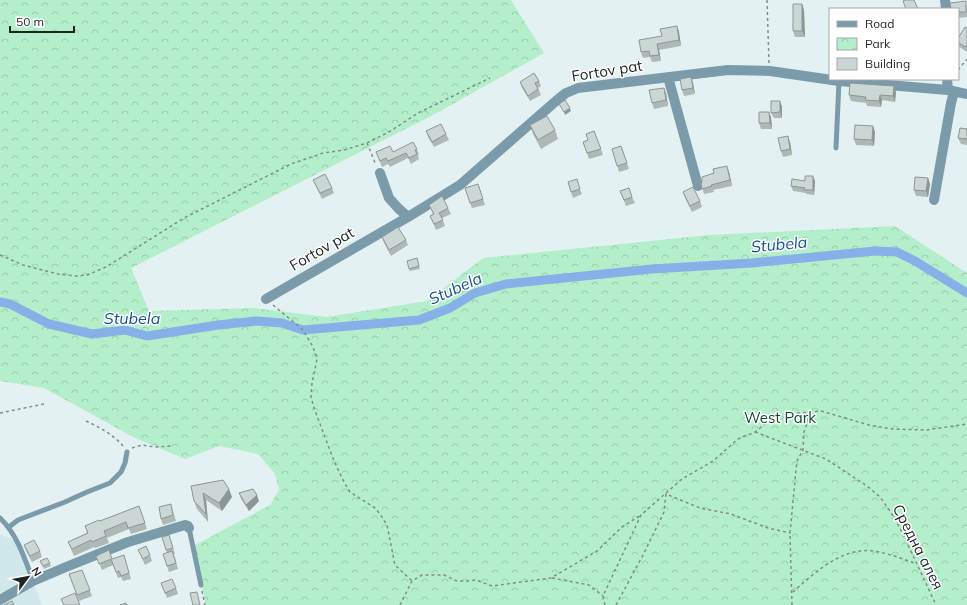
<svg xmlns="http://www.w3.org/2000/svg" width="967" height="605" font-family="Mulish,sans-serif">
<style>
.built{fill:#d1e8eb}
.park{fill:url(#park-crowns)}
.lines{fill:none;stroke-linecap:round;stroke-linejoin:round}
.canal{stroke:#85b0e8;stroke-width:9}
.path{stroke:#838c8d;stroke-width:1.5;stroke-dasharray:3 3;stroke-linecap:butt}
.service{stroke:#7b9bab;stroke-width:5}
.minor{stroke:#7b9bab;stroke-width:10}
.wall{fill:#aeb9b6}
.shaded-wall{fill:#8d9694}
.building{fill:#cad7d4;stroke:#8d9694}
.labels{text-anchor:middle;stroke-width:3;stroke-linejoin:round;paint-order:stroke}
.street-label{font-size:15px;fill:#1e2324;stroke:#fff}
.park-label{font-size:15px;fill:#134a2e;stroke:#fff}
.water-label{font-size:16px;font-style:italic;fill:#175092;stroke:#fff}
</style>
<defs>
<pattern id="park-crowns" width="20" height="18" patternUnits="userSpaceOnUse"><rect width="20" height="18" fill="#b3efca"/><path d="M2 6a3 3 0 1 1 6 0M12 15a3 3 0 1 1 6 0" fill="none" stroke="#9acdad"/></pattern>
</defs>
<rect width="100%" height="100%" fill="#e4f1f3"/>
<path class="built" d="M0 534 16 541 42 605H0Z"/>
<path class="park" d="M0 0H511L544 53 435 114 131 268 149 311 254 308 326 317 427 301 483 258 709 235 895 226 967 273V605H206L193 546 270 505 279 490 275 474 258 454 219 446 185 459 133 437 44 388 0 381Z"/>
<g class="lines">
<path class="canal" d="M0 302 10 304 49 324 92 334 125 330 147 336 218 325 257 321 282 323 303 330 419 320 450 308 475 293 506 284 652 269 752 263 875 251 897 252 915 261 967 293"/>
<path class="path" d="M767 0 769 63
M958 70 967 59
M367 143 376 165
M0 255 23 265 58 274 77 276 87 275 106 267 184 218 291 164 323 153 344 150 367 143 389 132 418 113 490 78
M273 305 303 330 313 347 317 359 312 383 311 397 314 408 334 461 343 480 350 492 375 508 380 514 387 525 395 565 412 581
M0 413 44 404
M86 421C99 427 114 435 123 446
M755 432 826 459 867 486 880 497 890 511 901 530 936 605
M132 448 142 445 155 447 172 446
M552 578 589 585 603 596
M202 591 205 605
M793 592C814 573 842 547 873 551 888 553 903 559 917 564
M400 605 412 581 422 575H444L457 581H467L476 580 492 586 551 578 597 551 622 527 641 515
M605 605 603 596 641 515 682 479 713 461 738 439 755 432 770 420 789 414 821 411 869 425 892 429 926 430 967 424
M616 605 642 557 664 512 666 494 700 508 731 514 768 528 790 533
M792 605 790 533 796 470 797 461 803 450 804 432 811 412"/>
<path class="service" d="M836 148 839 81
M0 518C17 534 25 559 33 581
M9 527 18 520 65 502 87 492 110 483 121 472 125 463 127 452
M189 528 201 585"/>
<path class="minor" d="M945 0 946 9
M668 77 698 186
M947 79 948 90
M380 173 389 198 398 208 408 217
M934 200 951 103 954 92
M266 299 408 217 460 185 556 101 566 93 578 88 728 70 770 71 839 81 948 90 967 94
M0 600 33 581 66 567 128 542 185 525 188 526 189 528"/>
</g>
<path class="wall" d="M802 4 804 10 805 37H795L793 31Z
M967 5V17L958 18V9Z
M677 26 679 32 681 46 659 50 661 61 652 62 650 57 643 58 641 52 662 36Z
M967 28V52L958 46V38Z
M691 77 693 83 695 94 684 96 682 90Z
M539 81 541 86 538 88 541 95 530 101 522 88 520 82Z
M896 92 895 102 882 100 881 107 867 106 866 103 851 101 849 95Z
M666 93 668 106 654 109 652 103Z
M780 101 782 107V118H774L771 113Z
M771 117 772 129H761L759 123Z
M530 125 555 130 558 139 541 149 533 134Z
M873 126 875 132 874 146 856 145 854 139Z
M967 129V145L961 144 958 138Z
M426 131 446 134 449 140 434 147 428 137Z
M594 131 603 155 589 159 583 142 588 140Z
M790 142 792 155 783 157 781 151Z
M621 146 629 169 619 172 612 149Z
M417 149 419 154 418 155 419 159 411 164 408 158 390 167 388 164 382 167 376 152H393Z
M729 172 732 186 713 190 714 192 704 194 701 184Z
M928 178 930 184 928 197 916 196 914 190Z
M313 180 332 188 334 193 322 199Z
M805 181H815L814 195 806 194V193L793 191 791 186Z
M568 182 580 189 582 194 573 198Z
M478 184 485 205 472 208 470 203Z
M620 191 632 197 635 203 626 206Z
M683 192 700 201 702 207 692 212 685 198Z
M429 205 448 208 451 214 442 218 445 226 436 230 430 216 433 214Z
M382 237 406 240 408 245 391 256 384 243Z
M418 261 420 269 410 271 409 269Z
M191 486 232 497 222 511 206 500 208 522 197 509 194 501Z
M239 493 259 501 249 511 241 499Z
M171 504 176 521 163 525 161 519Z
M139 506 147 529 131 534 129 529 107 538 109 543 95 548 94 547 74 556 68 542 87 533 85 526 100 521Z
M171 541 175 554H174L178 569 169 572 163 554 167 553 166 550Z
M24 545 40 551 42 557 32 562 26 551Z
M138 550 150 555 152 561 145 565Z
M124 555 131 579 123 581 121 577 118 578 113 565 102 570 96 556 112 559Z
M40 561 50 563 51 566 44 569Z
M82 570 92 596 79 601 69 574Z
M161 583 176 588 178 594 167 598Z"/>
<path class="shaded-wall" d="M802 4 804 10 805 37 802 31Z
M677 26 679 32 681 46 679 40Z
M657 44 659 50 661 61 659 55Z
M691 77 693 83 695 94 693 88Z
M894 86 896 92 895 102 893 96Z
M664 88 666 93 668 106 666 100Z
M880 95 882 100 881 107 879 101Z
M780 101 782 107V118L780 112Z
M570 108 571 111 565 115 564 112Z
M769 112 771 117 772 129 770 123Z
M873 126 875 132 874 146 872 140Z
M788 136 790 142 792 155 790 149Z
M727 166 729 172 732 186 730 180Z
M813 176 815 181 814 195 813 190Z
M928 178 930 184 928 197 926 191Z
M229 489 232 497 222 511 219 503Z
M203 493 206 500 208 522 206 514Z
M257 495 259 501 249 511 246 505Z"/>
<path class="building" d="M905 0H914L918 9H906L903 1Z
M966 1V12H958V9H951L950 3Z
M793 4H802V31H793Z
M677 26 679 40 657 44 659 55 650 56 649 51 641 52 639 40 662 36 660 29Z
M965 27 967 28V44L965 47 958 42V38Z
M534 73 539 81 535 83 538 89 528 96 520 82Z
M691 77 693 88 682 90 680 79Z
M850 83 894 86 893 96 880 95 879 101 865 100 866 97 849 95Z
M664 88 666 100 652 103 649 90Z
M565 100 570 108 564 112 559 104Z
M771 101H780V112L771 113Z
M759 112H769L770 123H759Z
M547 116 555 130 538 140 530 125Z
M441 124 446 134 432 142 426 131Z
M855 125 873 126 872 140 854 139Z
M960 128 967 129V139L958 138Z
M594 131 601 149 587 153 583 142 588 140 586 134Z
M788 136 790 149 781 151 778 138Z
M413 142 417 149 415 150 417 154 409 158 406 153 388 161 386 158 380 161 376 152 390 146 393 152Z
M621 146 627 163 617 166 612 149Z
M727 166 730 180 711 185 712 186 702 189 701 184 702 181V177L714 173 713 169Z
M325 174 332 188 320 193 313 180Z
M805 176H813V190H804L805 188 791 186 792 179 805 181Z
M915 177 928 178 926 191 914 190Z
M577 179 580 189 571 192 568 182Z
M478 184 483 199 470 203 465 188Z
M693 187 700 201 690 206 683 192Z
M629 188 632 197 624 200 620 191Z
M442 196 448 208 439 213 443 220 434 224 430 216 434 214 429 205Z
M398 227 406 240 389 250 382 237Z
M417 258 419 266 409 269 407 261Z
M223 480 229 489 219 503 203 493 206 514 194 501 191 486Z
M253 489 257 495 246 505 239 493Z
M171 504 173 515 161 519 159 507Z
M139 506 145 523 128 528 126 522 104 531 106 536 92 542 91 540 72 549 68 542 88 533 85 526 99 520 100 521Z
M169 535 173 548 166 550 162 537Z
M34 540 40 551 30 556 24 545Z
M146 546 150 555 143 559 138 550Z
M109 550 112 559 124 555 129 573 121 576 119 571 116 572 111 559 99 564 96 556Z
M172 551 176 563 167 566 163 554Z
M47 558 50 563 43 566 40 561Z
M82 570 90 590 77 595 69 574Z
M172 579 176 588 165 593 161 583Z
M197 592 200 605H193L190 593Z
M75 593 80 605H64L61 599Z
M12 601 14 605H4Z
M126 603 127 605H120Z"/>
<g class="labels">
<g class="street-label">
<text transform="translate(607 71) rotate(-9)" y="5">Fortov pat</text>
<text transform="translate(322 249) rotate(-30)" y="5">Fortov pat</text>
<text transform="translate(918 547) rotate(63)" y="5">Средна алея</text>
</g>
<g class="park-label">
<text x="780" y="423">West Park</text>
</g>
<g class="water-label">
<text transform="translate(779 244) rotate(-5)" y="6">Stubela</text>
<text transform="translate(455 288) rotate(-24)" y="6">Stubela</text>
<text x="132" y="324">Stubela</text>
</g>
</g>
<rect x="829" y="8" width="130" height="72" fill="#ffffff" stroke="#a5a7a7"/>
<rect x="837" y="21" width="20" height="6" fill="#7b9bab" stroke="#a5a7a7"/>
<text x="865" y="28" font-size="12" fill="#1e2324">Road</text>
<rect x="837" y="38" width="20" height="12" fill="url(#park-crowns)" stroke="#a5a7a7"/>
<text x="865" y="48" font-size="12" fill="#1e2324">Park</text>
<rect x="837" y="58" width="20" height="12" fill="#cad7d4" stroke="#a5a7a7"/>
<text x="865" y="68" font-size="12" fill="#1e2324">Building</text>
<g transform="translate(28 577) rotate(58)" stroke="#ffffff" stroke-width="3" paint-order="stroke">
<path d="M0-3L7 15L0 10L-7 15Z" fill="#1e2324"/>
<text y="-6" font-size="11" font-weight="bold" text-anchor="middle" fill="#1e2324">N</text>
</g>
<path d="M10 26v6h64v-6" fill="none" stroke="#1e2324" stroke-width="2"/>
<text x="16" y="26" font-size="12" fill="#1e2324" stroke="#ffffff" stroke-width="3" paint-order="stroke">50 m</text>
</svg>
